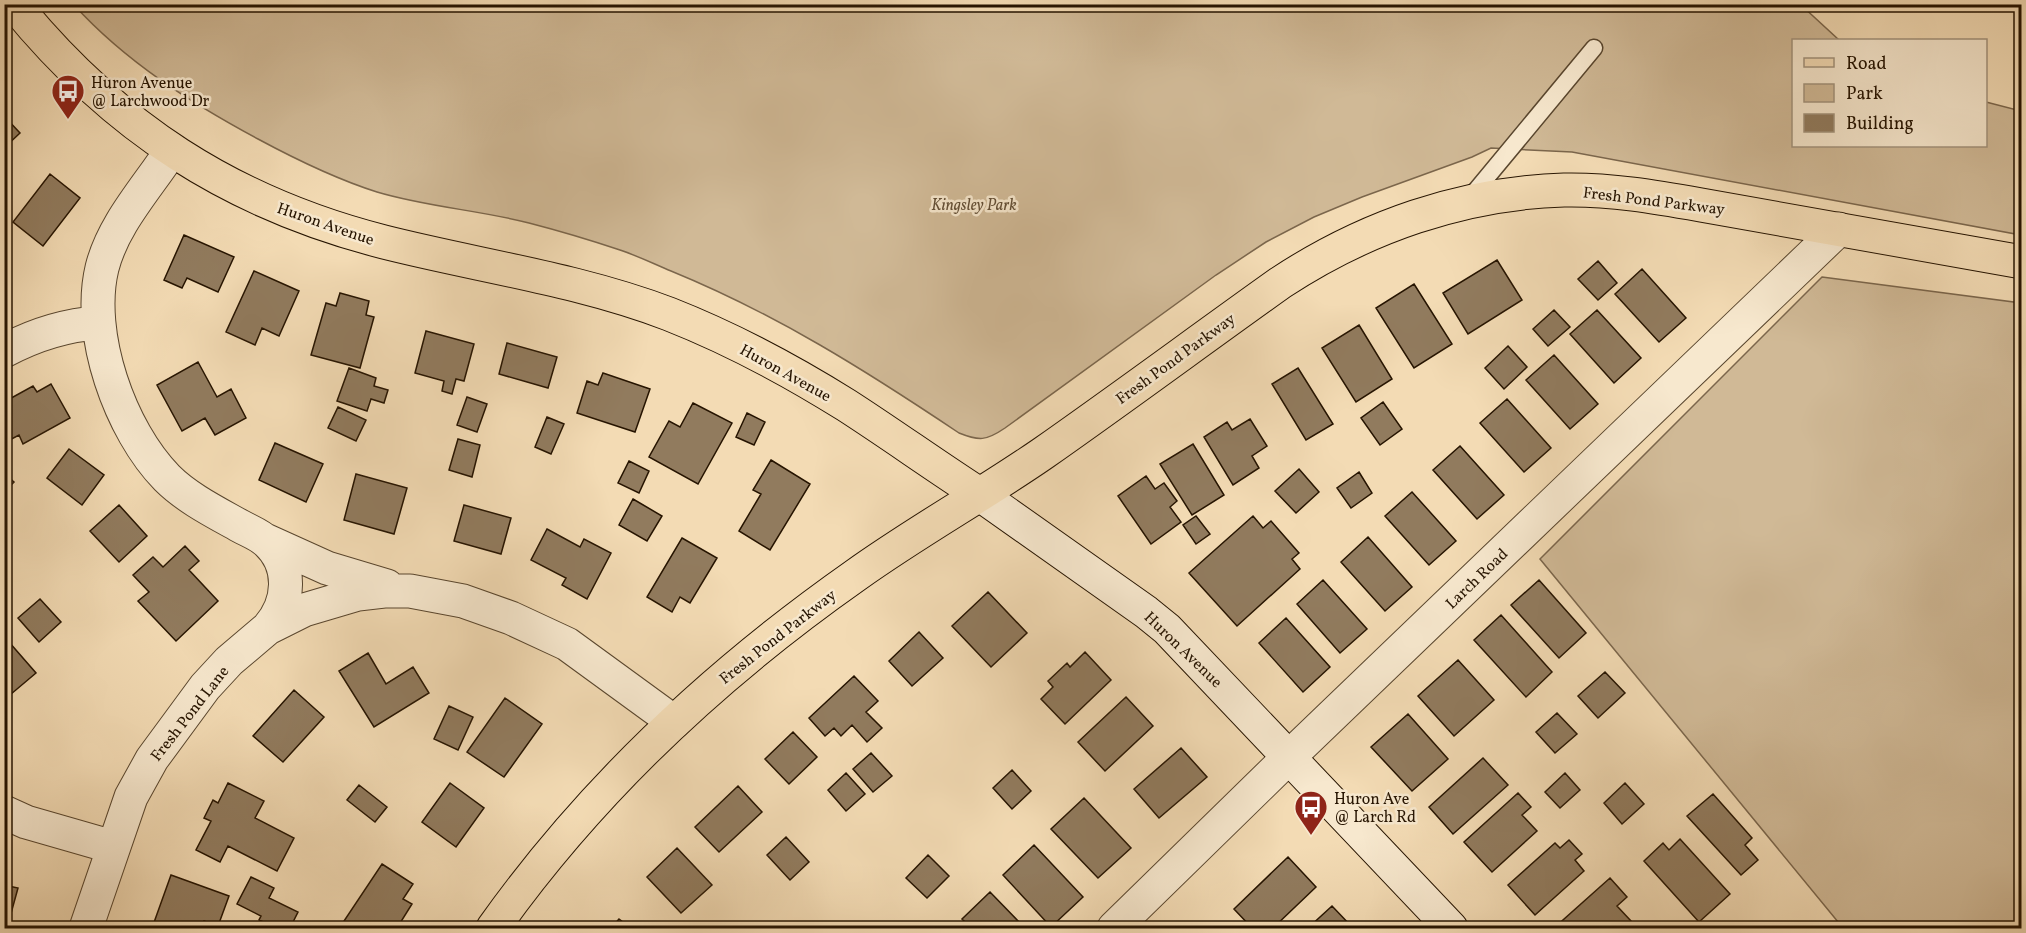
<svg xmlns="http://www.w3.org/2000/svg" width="2026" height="933" font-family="Vollkorn,serif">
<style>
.green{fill:#d0b996;stroke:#7b664c;stroke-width:1.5}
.building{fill:#917b5e;stroke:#261401;stroke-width:1.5}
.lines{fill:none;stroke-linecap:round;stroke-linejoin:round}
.lane-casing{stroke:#59462e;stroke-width:19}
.street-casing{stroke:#59462e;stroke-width:35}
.secondary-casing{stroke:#261401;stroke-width:35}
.primary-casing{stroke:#261401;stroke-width:35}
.highway-casing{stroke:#261401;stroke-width:35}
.lane{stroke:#f7e8ce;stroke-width:16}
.street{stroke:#f7e8ce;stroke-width:33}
.secondary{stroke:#f7e8ce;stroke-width:33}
.primary{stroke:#f3dbb4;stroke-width:33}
.highway{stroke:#f3dbb4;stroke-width:33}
.labels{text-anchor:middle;stroke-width:5;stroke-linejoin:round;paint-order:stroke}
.poi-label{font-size:16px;fill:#261401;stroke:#f7e8ce;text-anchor:start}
.street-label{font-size:16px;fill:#261401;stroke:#f7e8ce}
.park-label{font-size:16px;font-style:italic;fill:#624e35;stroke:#f7e8ce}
</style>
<rect width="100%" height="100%" fill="#f3dbb4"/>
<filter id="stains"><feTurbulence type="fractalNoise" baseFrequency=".00333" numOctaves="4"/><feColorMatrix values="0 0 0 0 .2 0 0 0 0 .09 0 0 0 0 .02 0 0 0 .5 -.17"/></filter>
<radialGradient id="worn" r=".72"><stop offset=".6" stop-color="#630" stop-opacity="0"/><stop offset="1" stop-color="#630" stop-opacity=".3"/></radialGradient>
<path class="green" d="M74 5H1801L1839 40H1794V146H1986V102L2021 111V235L1572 152 1491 148 1472 157 1362 197 1314 217 1266 242 1216 275 1005 428C986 441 979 441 959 433 865 370 776 314 671 271 654 264 638 256 620 250 590 240 560 231 529 223 479 210 427 207 377 192 336 179 297 160 258 139 191 103 126 62 74 5Z
M1822 277 2021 303V928H1843L1540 559Z"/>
<path class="building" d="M4 104 11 111 5 117 20 133 4 148Z
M50 174 80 198 43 246 13 222Z
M184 235 234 257 218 292 187 278 182 288 164 280Z
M1497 260 1522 300 1468 334 1443 293Z
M1598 261 1617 283 1598 300 1578 279Z
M1642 269 1686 318 1659 342 1615 294Z
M254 271 299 291 279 336 262 328 255 345 226 332Z
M1414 284 1452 344 1414 368 1376 308Z
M340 293 369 301 366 315 374 317 360 368 311 355 326 303 336 306Z
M1554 310 1570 327 1548 346 1533 329Z
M1597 310 1641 358 1614 383 1570 334Z
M1359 325 1392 379 1356 402 1322 348Z
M426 331 474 344 464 381 456 379 452 394 442 391 444 381 415 373Z
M507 343 557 357 548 388 499 374Z
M1508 346 1527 367 1504 389 1485 368Z
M1554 355 1598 404 1570 429 1526 380Z
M198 362 217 397 231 389 246 418 215 435 205 418 182 431 157 385Z
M349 368 376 378 374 386 388 390 384 403 371 399 367 411 337 401Z
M1298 368 1333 424 1306 440 1272 384Z
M603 373 650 389 635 432 577 413 587 381 598 385Z
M51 384 70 418 23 444 19 435 4 443V402L33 386 37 392Z
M467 397 487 404 477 432 457 425Z
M1507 399 1551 448 1524 472 1480 423Z
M1383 402 1402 429 1380 445 1361 418Z
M693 403 732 423 698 484 649 457 669 421 680 427Z
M338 407 366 420 356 441 328 428Z
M747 413 765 422 754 445 736 437Z
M547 417 564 424 551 454 535 447Z
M1250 419 1267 446 1252 456 1259 468 1233 485 1204 437 1227 422 1232 430Z
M458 439 480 445 472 477 449 470Z
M275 443 323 464 306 502 259 480Z
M1193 444 1224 495 1192 515 1160 464Z
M1460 446 1504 495 1477 519 1433 470Z
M69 449 104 475 82 505 47 478Z
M771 460 810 484 770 550 739 531 761 494 753 490Z
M629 461 649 471 639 493 618 483Z
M1299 469 1319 492 1296 513 1275 491Z
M1359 472 1372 493 1351 508 1337 488Z
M4 473 14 482 4 492Z
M356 474 407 488 394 534 344 520Z
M1146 476 1155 489 1164 483 1177 501 1170 507 1181 522 1151 544 1118 496Z
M1412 492 1456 541 1429 565 1385 516Z
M633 499 662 516 647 541 619 525Z
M119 505 147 536 119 562 90 531Z
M464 505 511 518 501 554 454 541Z
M1196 516 1210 534 1196 544 1183 525Z
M1253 516 1263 528 1271 521 1299 553 1292 559 1300 569 1237 626 1189 573Z
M547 529 580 547 584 539 611 553 587 599 562 585 566 578 531 560Z
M1368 537 1412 587 1385 611 1341 562Z
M682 538 717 558 690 603 680 597 672 612 647 597Z
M185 546 199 561 189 570 218 601 176 641 138 601 149 592 133 575 153 557 163 567Z
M1323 580 1367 629 1340 653 1297 604Z
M1539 580 1586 633 1559 658 1511 605Z
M988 592 1027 633 991 667 952 626Z
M40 599 61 622 39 642 18 618Z
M1501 615 1552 672 1526 697 1474 640Z
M1286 618 1330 667 1303 692 1259 643Z
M919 632 943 658 912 686 889 661Z
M9 642 36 673 4 700V646Z
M1085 652 1111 680 1065 724 1041 699 1053 687 1048 681 1067 663 1070 667Z
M368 653 386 684 413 667 429 693 374 727 339 671Z
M1458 660 1494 700 1454 736 1418 696Z
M1605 672 1625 693 1598 718 1578 696Z
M854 676 878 701 866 712 882 728 867 742 852 725 841 736 834 728 825 736 809 718Z
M294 690 324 717 283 762 253 736Z
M1126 697 1153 726 1105 771 1078 742Z
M505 698 542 724 504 777 467 752Z
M449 706 473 717 458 750 434 739Z
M1557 713 1577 734 1555 753 1536 732Z
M1408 714 1448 759 1412 791 1371 747Z
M793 732 817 757 789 784 765 759Z
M1181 748 1207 777 1159 818 1134 789Z
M871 753 892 776 873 792 853 769Z
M1483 758 1508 785 1453 834 1429 807Z
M1012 770 1031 791 1012 809 993 788Z
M846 773 865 794 846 811 828 790Z
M1565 773 1580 790 1560 808 1545 792Z
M228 783 264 801 255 818 294 838 277 871 228 846 220 862 196 850 211 821 204 818 213 800 218 803Z
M450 783 484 808 456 847 422 822Z
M1625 783 1644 804 1622 824 1604 803Z
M359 785 387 807 375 822 347 800Z
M738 786 762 812 719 852 695 827Z
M1518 793 1531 807 1522 815 1537 831 1492 872 1464 842Z
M1713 794 1752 838 1745 845 1758 860 1741 875 1687 816Z
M1084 798 1131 848 1098 878 1051 829Z
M786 837 809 862 790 880 767 855Z
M1680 839 1730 894 1699 922 1644 861 1663 843 1669 850Z
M1569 840 1582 854 1575 860 1584 871 1535 915 1508 885 1555 843 1560 848Z
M1034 845 1083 897 1051 927 1003 875Z
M677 848 712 885 681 913 647 877Z
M928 855 949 876 927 898 906 878Z
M1288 857 1316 887 1273 928H1252L1234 909Z
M382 864 413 884 403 899 412 904 397 928H349L342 924Z
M171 875 229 896 218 926 204 921 201 928H152Z
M251 877 274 888 269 898 298 912 290 928H277L259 920 261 916 237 904Z
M1610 878 1627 897 1617 906 1631 921 1623 928H1554Z
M4 885 18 888 7 928H4Z
M990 892 1025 928H971L962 919Z
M1332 906 1353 928H1308Z
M619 919 631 928H611Z"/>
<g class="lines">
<defs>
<path id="lane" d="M1468 200 1594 48"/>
<path id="street" d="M171 151C147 188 113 224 102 268 86 334 120 430 167 478 187 498 215 512 240 526 249 531 260 535 267 542 293 566 290 603 268 628
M4 351C34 335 65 325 98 323
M265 540 327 568 387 586
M4 812 26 822 113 847
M86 928 131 797 152 759 205 687 229 661 268 628 304 610 358 594 384 591H410L463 601 511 618 567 644 674 722
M1114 928 1289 757 1839 229"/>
<path id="secondary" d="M979 494 1146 612 1167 629 1451 928"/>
<path id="primary" d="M14 4C114 127 231 203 384 242 479 266 577 279 669 314 730 338 790 370 846 405 891 434 934 465 979 494"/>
<path id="highway" d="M493 928C591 790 718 672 856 575 916 532 981 496 1042 454 1122 398 1200 340 1280 283 1365 227 1462 193 1564 190 1610 189 1656 197 1701 205L2022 262"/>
</defs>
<use href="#lane" class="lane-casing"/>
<use href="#street" class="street-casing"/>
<use href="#secondary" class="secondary-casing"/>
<use href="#primary" class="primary-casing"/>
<use href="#highway" class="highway-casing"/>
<use href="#lane" class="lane"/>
<use href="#street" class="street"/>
<use href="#secondary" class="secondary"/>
<use href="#primary" class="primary"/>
<use href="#highway" class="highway"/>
</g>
<defs>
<symbol id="bus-pin" viewBox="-11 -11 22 30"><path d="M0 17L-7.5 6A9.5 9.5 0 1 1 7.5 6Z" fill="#8f2418" stroke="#f7e8ce"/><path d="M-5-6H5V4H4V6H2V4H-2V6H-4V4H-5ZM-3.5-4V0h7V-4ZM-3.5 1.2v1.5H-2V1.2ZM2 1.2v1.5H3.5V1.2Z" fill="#fff"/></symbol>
</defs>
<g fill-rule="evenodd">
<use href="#bus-pin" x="49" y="72" width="38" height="52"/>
<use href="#bus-pin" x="1292" y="788" width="38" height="52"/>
</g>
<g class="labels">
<g class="poi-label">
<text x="91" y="88">Huron Avenue<tspan x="91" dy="18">@ Larchwood Dr</tspan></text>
<text x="1334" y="804">Huron Ave<tspan x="1334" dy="18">@ Larch Rd</tspan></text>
</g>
<g class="street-label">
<text transform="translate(1654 200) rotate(7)" y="6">Fresh Pond Parkway</text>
<text transform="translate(326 223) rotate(19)" y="6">Huron Avenue</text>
<text transform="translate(1175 358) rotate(-36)" y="6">Fresh Pond Parkway</text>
<text transform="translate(786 372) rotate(29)" y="6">Huron Avenue</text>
<text transform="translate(1476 578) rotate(-44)" y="6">Larch Road</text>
<text transform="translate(777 636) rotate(-38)" y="6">Fresh Pond Parkway</text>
<text transform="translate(1184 649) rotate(44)" y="6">Huron Avenue</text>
<text transform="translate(189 713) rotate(-52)" y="6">Fresh Pond Lane</text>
</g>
<g class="park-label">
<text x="974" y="210">Kingsley Park</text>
</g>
</g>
<rect width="2026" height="933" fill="none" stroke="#f3dbb4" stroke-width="24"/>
<rect x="6" y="6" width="2014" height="921" fill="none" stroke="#261401" stroke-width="3"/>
<rect x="12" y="12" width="2002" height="909" fill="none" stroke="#261401" stroke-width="1.5"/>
<rect x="1792" y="39" width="195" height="108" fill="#f7e8ce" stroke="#a3937c" stroke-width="1.5"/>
<rect x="1804" y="58" width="30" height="9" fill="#f3dbb4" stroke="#a3937c" stroke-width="1.5"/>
<text x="1846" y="69" font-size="18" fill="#261401">Road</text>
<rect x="1804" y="84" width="30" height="18" fill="#d0b996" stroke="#a3937c" stroke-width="1.5"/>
<text x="1846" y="99" font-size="18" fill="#261401">Park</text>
<rect x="1804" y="114" width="30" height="18" fill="#917b5e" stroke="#a3937c" stroke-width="1.5"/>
<text x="1846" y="129" font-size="18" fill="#261401">Building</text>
<rect width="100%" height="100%" filter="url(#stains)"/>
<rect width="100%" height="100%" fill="url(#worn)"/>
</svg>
